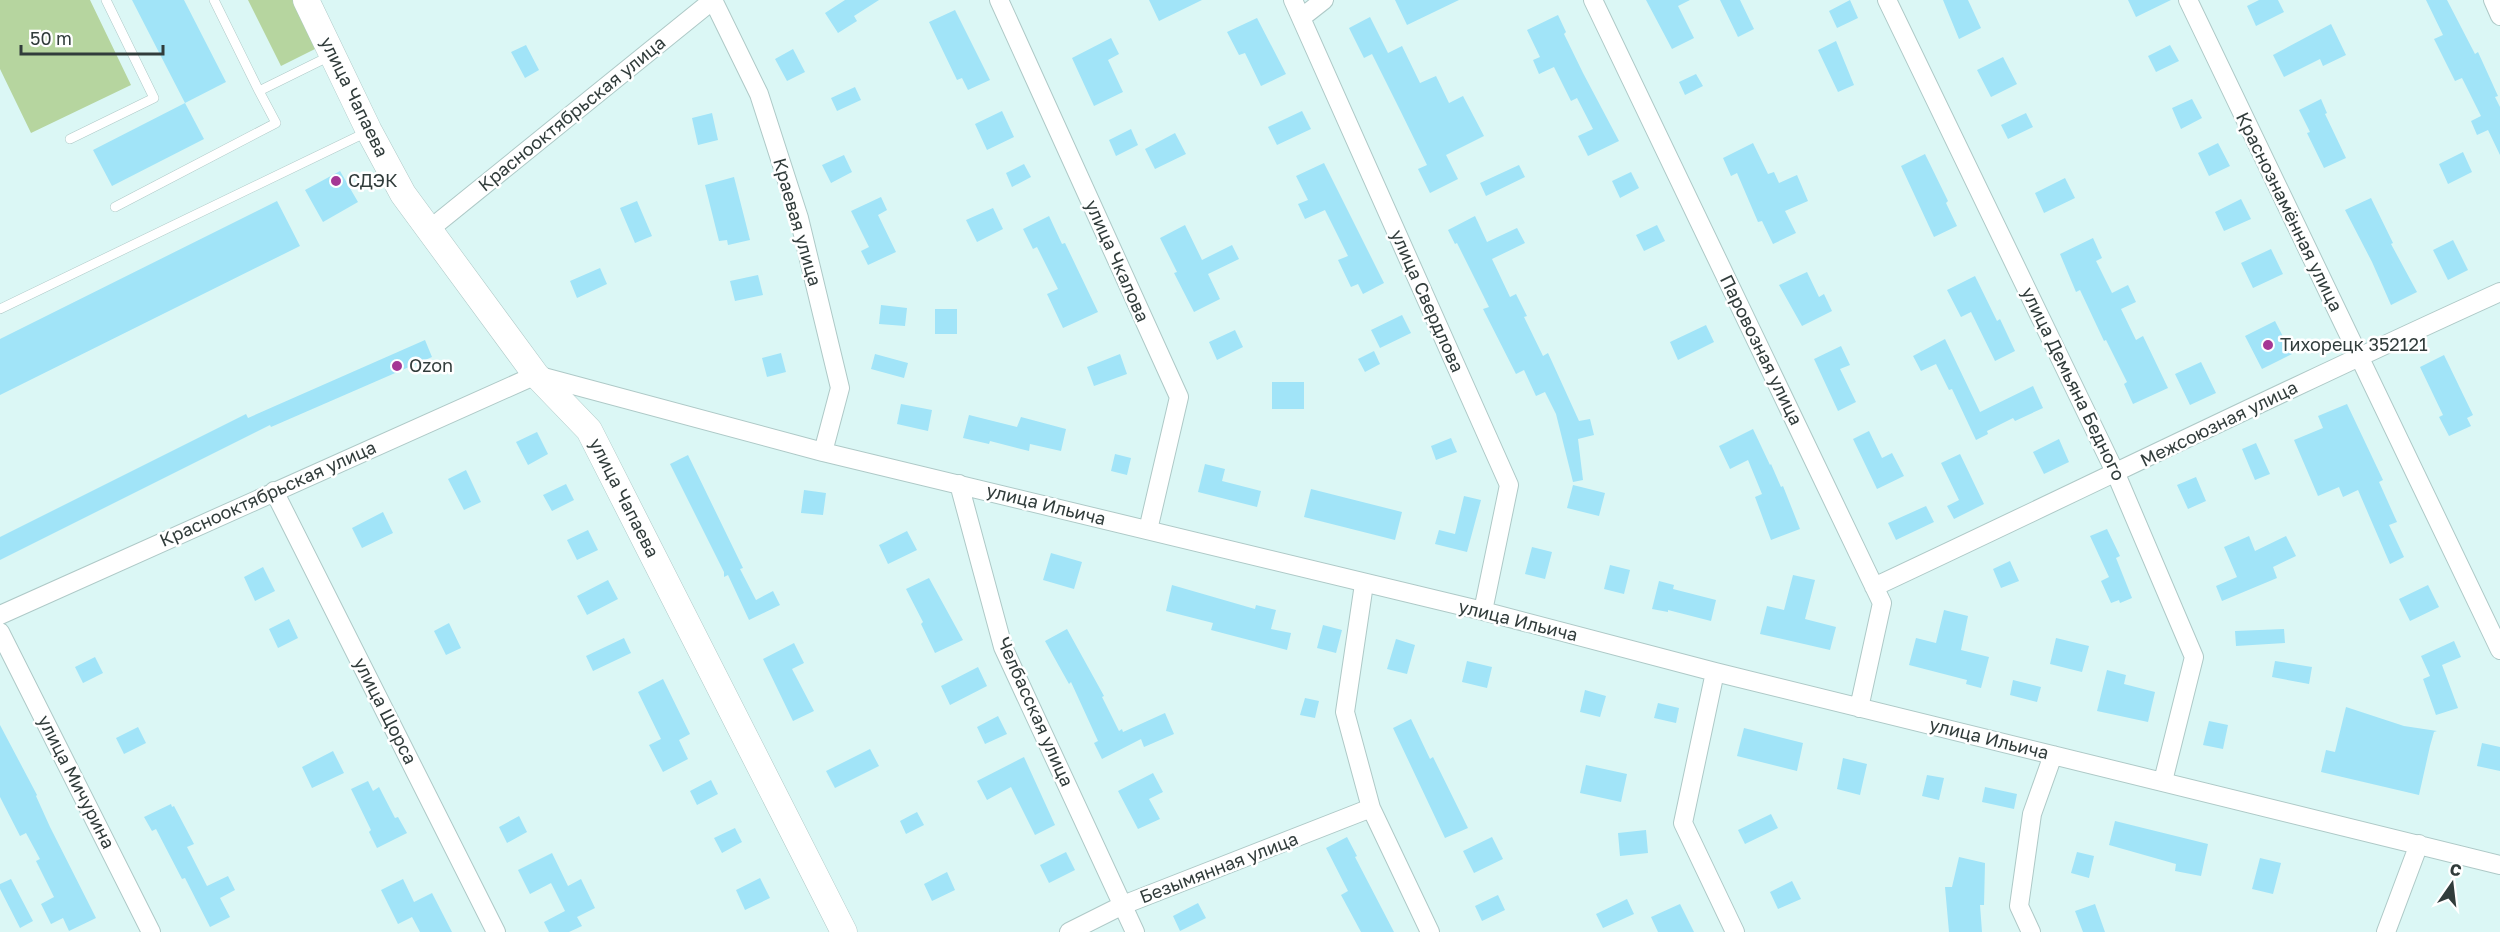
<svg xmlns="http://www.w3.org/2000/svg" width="2500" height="932" font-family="'Golos Text',sans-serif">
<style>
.green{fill:#b6d59f}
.building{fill:#a1e4f8}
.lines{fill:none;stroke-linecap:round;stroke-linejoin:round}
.lane-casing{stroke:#aec9c7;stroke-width:10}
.street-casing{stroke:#aec9c7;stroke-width:20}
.secondary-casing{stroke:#aec9c7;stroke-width:27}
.lane{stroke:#fff;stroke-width:9}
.street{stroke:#fff;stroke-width:18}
.secondary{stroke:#fff;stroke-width:26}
.poi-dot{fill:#a53795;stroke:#fff;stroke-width:2}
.labels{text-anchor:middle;stroke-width:5;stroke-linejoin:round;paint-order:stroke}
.street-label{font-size:18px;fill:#313c3b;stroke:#fff}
.poi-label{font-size:18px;fill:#313c3b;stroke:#fff;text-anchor:start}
</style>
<rect width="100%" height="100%" fill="#dbf7f5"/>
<path class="green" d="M0 0H90L131 85 31 133 0 69Z
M248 0H293L317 48 281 66Z"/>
<path class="building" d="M132 0H184L226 82 185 103Z
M845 0H879L854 16 857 21 838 33 825 13Z
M1149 0H1202L1159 21Z
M1395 0H1459L1407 25Z
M1646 0H1690L1678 6 1694 38 1672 49Z
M1720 0H1740L1754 29 1738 37Z
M1850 0 1858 18 1837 28 1829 11Z
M1943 0H1968L1981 28 1959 39Z
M2128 0H2171L2136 17Z
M2259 0H2278L2284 12 2256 26 2247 6Z
M2426 0H2447L2475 54 2478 52 2498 96 2495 97 2500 107V155L2488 130 2477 135 2471 121 2481 116 2462 78 2455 81 2434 39 2443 35Z
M955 10 990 80 968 90 962 78 957 80 929 22Z
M1558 15 1566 32 1564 34 1583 73 1619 141 1588 156 1578 136 1593 129 1577 98 1571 101 1554 67 1539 74 1533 60 1540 57 1527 30Z
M1370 17 1388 53 1402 46 1420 83 1436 76 1449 103 1463 96 1484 136 1446 155 1458 179 1430 193 1418 169 1427 165 1400 110 1372 54 1364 58 1349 28Z
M1257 18 1286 74 1261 86 1245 53 1239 55 1227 32Z
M2331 24 2346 55 2323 66 2320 59 2284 77 2273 55Z
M1111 38 1119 54 1108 60 1123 92 1094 106 1072 58Z
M1836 41 1854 85 1838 92 1818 50Z
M526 45 539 70 525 78 511 52Z
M2170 45 2179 61 2156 72 2148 56Z
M793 49 805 72 787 81 775 59Z
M2003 57 2017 84 1991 97 1977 70Z
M1696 74 1703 86 1685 95 1679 82Z
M855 87 861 100 837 111 831 98Z
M2192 99 2202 118 2181 129 2172 108Z
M2321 99 2327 113 2325 114 2346 158 2324 168 2307 133 2310 132 2299 110Z
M185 103 204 139 112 186 93 150Z
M1002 111 1014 137 987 150 975 124Z
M1302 111 1311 129 1277 145 1268 127Z
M712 113 718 140 698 145 692 118Z
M2026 113 2033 127 2008 139 2001 125Z
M1131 129 1138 145 1116 156 1109 140Z
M1175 133 1186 154 1155 169 1145 149Z
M1753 143 1768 174 1774 172 1779 183 1797 175 1808 201 1785 211 1796 233 1773 244 1762 221 1758 222 1737 173 1731 176 1723 158Z
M2218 143 2230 166 2209 176 2198 153Z
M2463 152 2472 172 2448 184 2439 164Z
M1925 154 1948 201 1946 203 1957 226 1934 237 1901 166Z
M844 155 852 172 831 183 822 165Z
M1324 163 1384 283 1363 294 1358 284 1351 287 1338 260 1348 256 1325 210 1305 219 1298 204 1308 200 1296 176Z
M1024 164 1031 177 1012 187 1006 173Z
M1519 165 1525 177 1486 196 1480 183Z
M340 171 358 202 323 222 305 190Z
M1631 172 1639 188 1620 198 1612 181Z
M734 177 750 240 728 245 727 240 719 241 705 185Z
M2065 178 2075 198 2044 213 2035 193Z
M881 197 887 210 878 215 896 252 868 265 861 251 869 247 851 211Z
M2371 198 2393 243 2391 244 2417 292 2391 305 2372 262 2345 210Z
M2241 199 2251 219 2224 231 2215 212Z
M277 201 300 246 0 395V339Z
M637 201 652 236 635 243 620 208Z
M993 208 1003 229 977 242 966 220Z
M1049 216 1062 244 1065 243 1098 312 1063 328 1047 294 1058 289 1037 247 1033 249 1023 229Z
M1475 216 1487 242 1517 228 1525 243 1492 259 1510 297 1516 294 1527 316 1524 317 1543 356 1548 353 1579 421 1590 419 1594 435 1578 439 1583 480 1573 482 1556 414 1545 392 1536 396 1524 370 1516 374 1483 309 1489 307 1457 243 1455 244 1448 230Z
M1185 225 1202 260 1232 245 1239 259 1208 274 1220 299 1194 312 1174 273 1177 272 1160 238Z
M1657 225 1665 241 1644 251 1636 235Z
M2093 238 2102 258 2096 261 2112 293 2128 285 2136 302 2121 309 2136 340 2143 336 2168 388 2133 404 2124 384 2127 382 2106 340 2104 341 2080 290 2076 292 2060 254Z
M2453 240 2468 270 2448 280 2433 250Z
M2271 249 2283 274 2253 288 2241 263Z
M600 268 607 284 577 298 570 281Z
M1807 272 1819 297 1824 294 1832 311 1802 326 1779 285Z
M758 275 763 295 735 301 730 281Z
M1975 276 1997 321 2000 319 2015 351 1995 361 1971 312 1961 317 1947 290Z
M881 305 907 308 905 326 879 324Z
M935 309H957V334H935Z
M1402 315 1411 333 1380 348 1371 330Z
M2275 321 2292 354 2262 369 2245 336Z
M1706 325 1714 342 1678 360 1670 342Z
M1235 330 1243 347 1217 360 1209 342Z
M1945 339 1980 412 2033 386 2043 408 2015 421 2013 418 1987 431 1988 434 1976 440 1952 389 1949 390 1936 364 1921 371 1913 356Z
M425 340 432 357 271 427 270 425 0 560V537L246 414 248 418Z
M1841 346 1850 365 1840 369 1856 402 1838 411 1814 359Z
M1374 351 1380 364 1365 372 1358 359Z
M781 353 786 372 767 377 762 358Z
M875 354 908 363 904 378 871 369Z
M1120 354 1127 374 1094 386 1087 367Z
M2444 355 2473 415 2467 418 2471 426 2449 436 2439 417 2443 415 2420 367Z
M2201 362 2216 393 2190 405 2175 374Z
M1272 382H1304V409H1272Z
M901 404 932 410 928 431 897 424Z
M2347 404 2383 480 2379 482 2397 522 2389 525 2404 557 2390 564 2358 490 2343 497 2339 487 2318 496 2294 440 2323 428 2318 416Z
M969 415 1017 427 1021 417 1066 429 1061 451 1030 444 1029 451 990 441 989 444 963 438Z
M1753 429 1770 465 1771 464 1781 487 1783 486 1800 529 1771 540 1755 497 1762 494 1748 460 1730 469 1719 446Z
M1869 431 1882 458 1892 453 1904 476 1877 489 1853 439Z
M537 432 548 454 528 465 516 442Z
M1451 438 1457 452 1436 460 1431 446Z
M2059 439 2069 462 2044 474 2033 452Z
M2256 443 2270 474 2255 480 2242 449Z
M1115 454 1131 458 1127 475 1111 471Z
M1960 454 1984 504 1954 519 1947 506 1959 500 1941 463Z
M688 455 743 568 740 569 756 600 773 591 780 605 749 620 728 575 724 577V572L670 464Z
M1205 464 1225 469 1222 481 1261 491 1257 507 1198 492Z
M466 470 481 502 464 510 448 479Z
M2196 477 2206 501 2188 509 2177 485Z
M566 484 574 500 552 511 543 495Z
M1573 485 1605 493 1599 516 1567 508Z
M1311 489 1402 512 1395 540 1304 517Z
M804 490 826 493 823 515 801 513Z
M1464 496 1481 500 1467 552 1435 544 1439 530 1455 534Z
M1926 506 1934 522 1896 540 1888 523Z
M383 512 393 533 362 548 352 528Z
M2107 529 2120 556 2116 558 2132 598 2120 603 2119 600 2111 603 2101 581 2109 577 2090 536Z
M588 530 598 550 577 560 567 540Z
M907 531 917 550 888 564 879 545Z
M2249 536 2255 551 2286 536 2296 556 2273 567 2277 578 2222 601 2216 586 2237 577 2224 547Z
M1532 547 1552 552 1545 579 1525 574Z
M1051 553 1082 562 1074 589 1043 580Z
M2010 561 2019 581 2001 588 1993 569Z
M1610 565 1630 570 1624 594 1604 589Z
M263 567 275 591 255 601 244 577Z
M1793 575 1815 580 1805 619 1836 627 1830 650 1760 634 1767 606 1784 610Z
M929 578 963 640 935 653 921 624 923 622 906 589Z
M608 580 618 599 587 615 577 596Z
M1659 581 1674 585 1673 589 1716 600 1711 621 1668 610V612L1652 609Z
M1172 585 1255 609 1256 605 1276 610 1271 629 1291 633 1287 650 1211 630 1213 623 1166 611Z
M2428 585 2439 607 2410 621 2399 599Z
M1944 610 1968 616 1961 650 1989 657 1981 688 1966 684 1967 680 1909 665 1916 638 1936 643Z
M289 619 298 638 278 648 269 629Z
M449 623 461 648 446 655 434 631Z
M1323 625 1342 630 1336 653 1317 648Z
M1067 629 1104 696 1102 697 1119 731 1122 729 1123 732 1165 713 1174 734 1144 747 1141 739 1102 759 1094 743 1098 741 1071 682 1069 684 1045 641Z
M2284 629 2285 643 2236 646 2235 631Z
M624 638 631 653 593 671 586 656Z
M2056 638 2089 646 2082 672 2050 664Z
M1396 639 1415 645 1407 674 1387 669Z
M2454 641 2461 657 2442 665 2458 708 2436 715 2423 679 2430 676 2421 656Z
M794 643 804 663 792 669 814 711 793 721 763 659Z
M95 657 103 673 83 683 75 667Z
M1467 661 1492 667 1487 688 1462 682Z
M2275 661 2312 667 2309 684 2272 677Z
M978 667 987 686 950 705 941 686Z
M2107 670 2126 675 2124 684 2155 692 2148 722 2097 711Z
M663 679 690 734 679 740 688 759 663 772 649 745 661 739 638 692Z
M2013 680 2041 687 2037 702 2010 695Z
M1585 690 1606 696 1600 717 1580 712Z
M1305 698 1319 701 1315 718 1300 715Z
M1658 703 1679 708 1676 723 1654 718Z
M2346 707 2404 726 2437 731 2434 732 2430 746 2419 795 2321 772 2326 750 2335 752Z
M998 716 1007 734 985 744 977 727Z
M1411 719 1430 759 1433 757 1468 828 1445 838 1393 728Z
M2209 721 2228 725 2223 749 2203 745Z
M0 725 37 795 36 796 50 827 96 918 69 931 63 918 51 924 41 904 54 897 36 861 40 859 26 833 20 836 0 797Z
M138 727 146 743 124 754 116 738Z
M1744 728 1803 743 1797 771 1737 756Z
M2482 743 2500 747V771L2477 766Z
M870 749 879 766 835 788 826 771Z
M333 751 344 773 312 788 302 767Z
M1024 757 1055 825 1035 835 1011 787 987 800 977 781Z
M1843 758 1867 764 1860 795 1837 789Z
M1586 765 1627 774 1621 802 1580 793Z
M1153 773 1163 792 1149 799 1160 819 1138 829 1118 791Z
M1927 775 1944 778 1939 800 1922 796Z
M711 780 718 794 697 805 690 791Z
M368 781 373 791 379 787 395 818 398 817 407 833 377 848 369 832 371 830 351 789Z
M1985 787 2017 794 2014 809 1982 802Z
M171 804 172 807 174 806 194 844 187 847 207 886 228 876 235 890 220 898 230 917 210 927 185 878 182 879 156 829 152 831 144 817Z
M917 812 924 825 906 834 900 821Z
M1771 814 1778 828 1745 844 1738 830Z
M519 816 527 832 507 843 499 827Z
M2115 821 2208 844 2201 876 2175 871 2176 864 2109 845Z
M735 828 742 842 722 853 714 838Z
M1646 830 1648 853 1620 856 1618 833Z
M1347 837 1357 856 1355 857 1394 932H1361L1341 895 1348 891 1326 848Z
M1492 837 1503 859 1474 873 1463 851Z
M1066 852 1075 870 1049 883 1040 865Z
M2077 852 2094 856 2089 878 2071 873Z
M552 853 568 886 581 879 595 908 577 917 582 926 569 932H549L544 922 565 911 551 883 530 894 518 870Z
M1959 857 1985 863 1984 905H1980L1982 932H1949L1945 887H1952Z
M2260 858 2281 863 2273 894 2252 889Z
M947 872 955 890 932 901 924 884Z
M760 878 770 898 745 910 736 890Z
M11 879 33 921 20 928 0 889V884Z
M403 879 414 902 432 893 452 932H420L412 917 398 924 381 890Z
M1792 881 1801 899 1778 909 1770 892Z
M1498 895 1505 910 1482 921 1475 906Z
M1627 899 1634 914 1603 928 1596 914Z
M1198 903 1206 918 1180 931 1173 916Z
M1680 904 1694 932H1658L1651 917Z
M2095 904 2105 932H2083L2075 911Z"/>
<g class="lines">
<defs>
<path id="lane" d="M214 0 259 91
M70 139 154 98 106 0
M115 207 276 123 259 91 332 55
M0 309 367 132"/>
<path id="street" d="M999 0 1179 397 1148 530
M1293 0 1509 485 1483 611
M1593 0 1882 603 1859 708
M1887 0 2116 474 2194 657 2163 781
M2188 0 2500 650
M2493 0 2500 16
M1301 18 1324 0
M430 229 713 0 759 94 799 218 840 388 823 452
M959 484 1003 647 1135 932
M274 491 496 932
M1364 584 1345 712 1371 808 1430 932
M1874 587C2083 489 2290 387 2500 292
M0 615 536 375 823 452 1483 611 1715 672 2500 865
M0 632 151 932
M1715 672 1683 823 1735 932
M1069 932 1123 905 1371 808
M2031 932 2019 906 2032 814 2053 755
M2386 932 2419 844"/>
<path id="secondary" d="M306 0 369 131 403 194 536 375 589 430 844 932"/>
</defs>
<use href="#lane" class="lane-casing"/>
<use href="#street" class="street-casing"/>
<use href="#secondary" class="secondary-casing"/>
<use href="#lane" class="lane"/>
<use href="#street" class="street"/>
<use href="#secondary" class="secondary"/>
</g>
<g class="poi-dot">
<circle cx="336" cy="181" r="6"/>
<circle cx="2268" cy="345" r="6"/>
<circle cx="397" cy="366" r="6"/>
</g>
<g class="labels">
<g class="street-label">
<text transform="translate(354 97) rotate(64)" y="6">улица Чапаева</text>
<text transform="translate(572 114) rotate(-39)" y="6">Краснооктябрьская улица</text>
<text transform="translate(2289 212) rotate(64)" y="6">Краснознамённая улица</text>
<text transform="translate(797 222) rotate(74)" y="6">Краевая улица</text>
<text transform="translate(1117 261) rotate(66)" y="6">улица Чкалова</text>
<text transform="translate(1427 301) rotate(66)" y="6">улица Свердлова</text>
<text transform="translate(1761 350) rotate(64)" y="6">Паровозная улица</text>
<text transform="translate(2073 384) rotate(64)" y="6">улица Демьяна Бедного</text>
<text transform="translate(2219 424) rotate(-26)" y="6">Межсоюзная улица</text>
<text transform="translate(268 494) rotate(-24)" y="6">Краснооктябрьская улица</text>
<text transform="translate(624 498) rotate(63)" y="6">улица Чапаева</text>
<text transform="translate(1046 505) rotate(14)" y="6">улица Ильича</text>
<text transform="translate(1518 621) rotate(14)" y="6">улица Ильича</text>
<text transform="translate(385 711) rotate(63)" y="6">улица Щорса</text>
<text transform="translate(1035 712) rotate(66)" y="6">Челбасская улица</text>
<text transform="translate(1989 739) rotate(14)" y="6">улица Ильича</text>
<text transform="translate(76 782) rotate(63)" y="6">улица Мичурина</text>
<text transform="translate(1219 868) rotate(-21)" y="6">Безымянная улица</text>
</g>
<g class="poi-label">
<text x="348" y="187">СДЭК</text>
<text x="2280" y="351">Тихорецк 352121</text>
<text x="409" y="372">Ozon</text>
</g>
</g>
<g transform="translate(2452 884) rotate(14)" stroke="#ffffff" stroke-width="4.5" paint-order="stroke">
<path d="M0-4.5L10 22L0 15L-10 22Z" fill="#313c3b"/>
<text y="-9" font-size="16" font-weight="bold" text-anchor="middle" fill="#313c3b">С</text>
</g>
<path d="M21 45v9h142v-9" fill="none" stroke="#313c3b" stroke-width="3"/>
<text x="30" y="45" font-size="18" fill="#313c3b" stroke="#ffffff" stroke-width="4.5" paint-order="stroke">50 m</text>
</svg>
